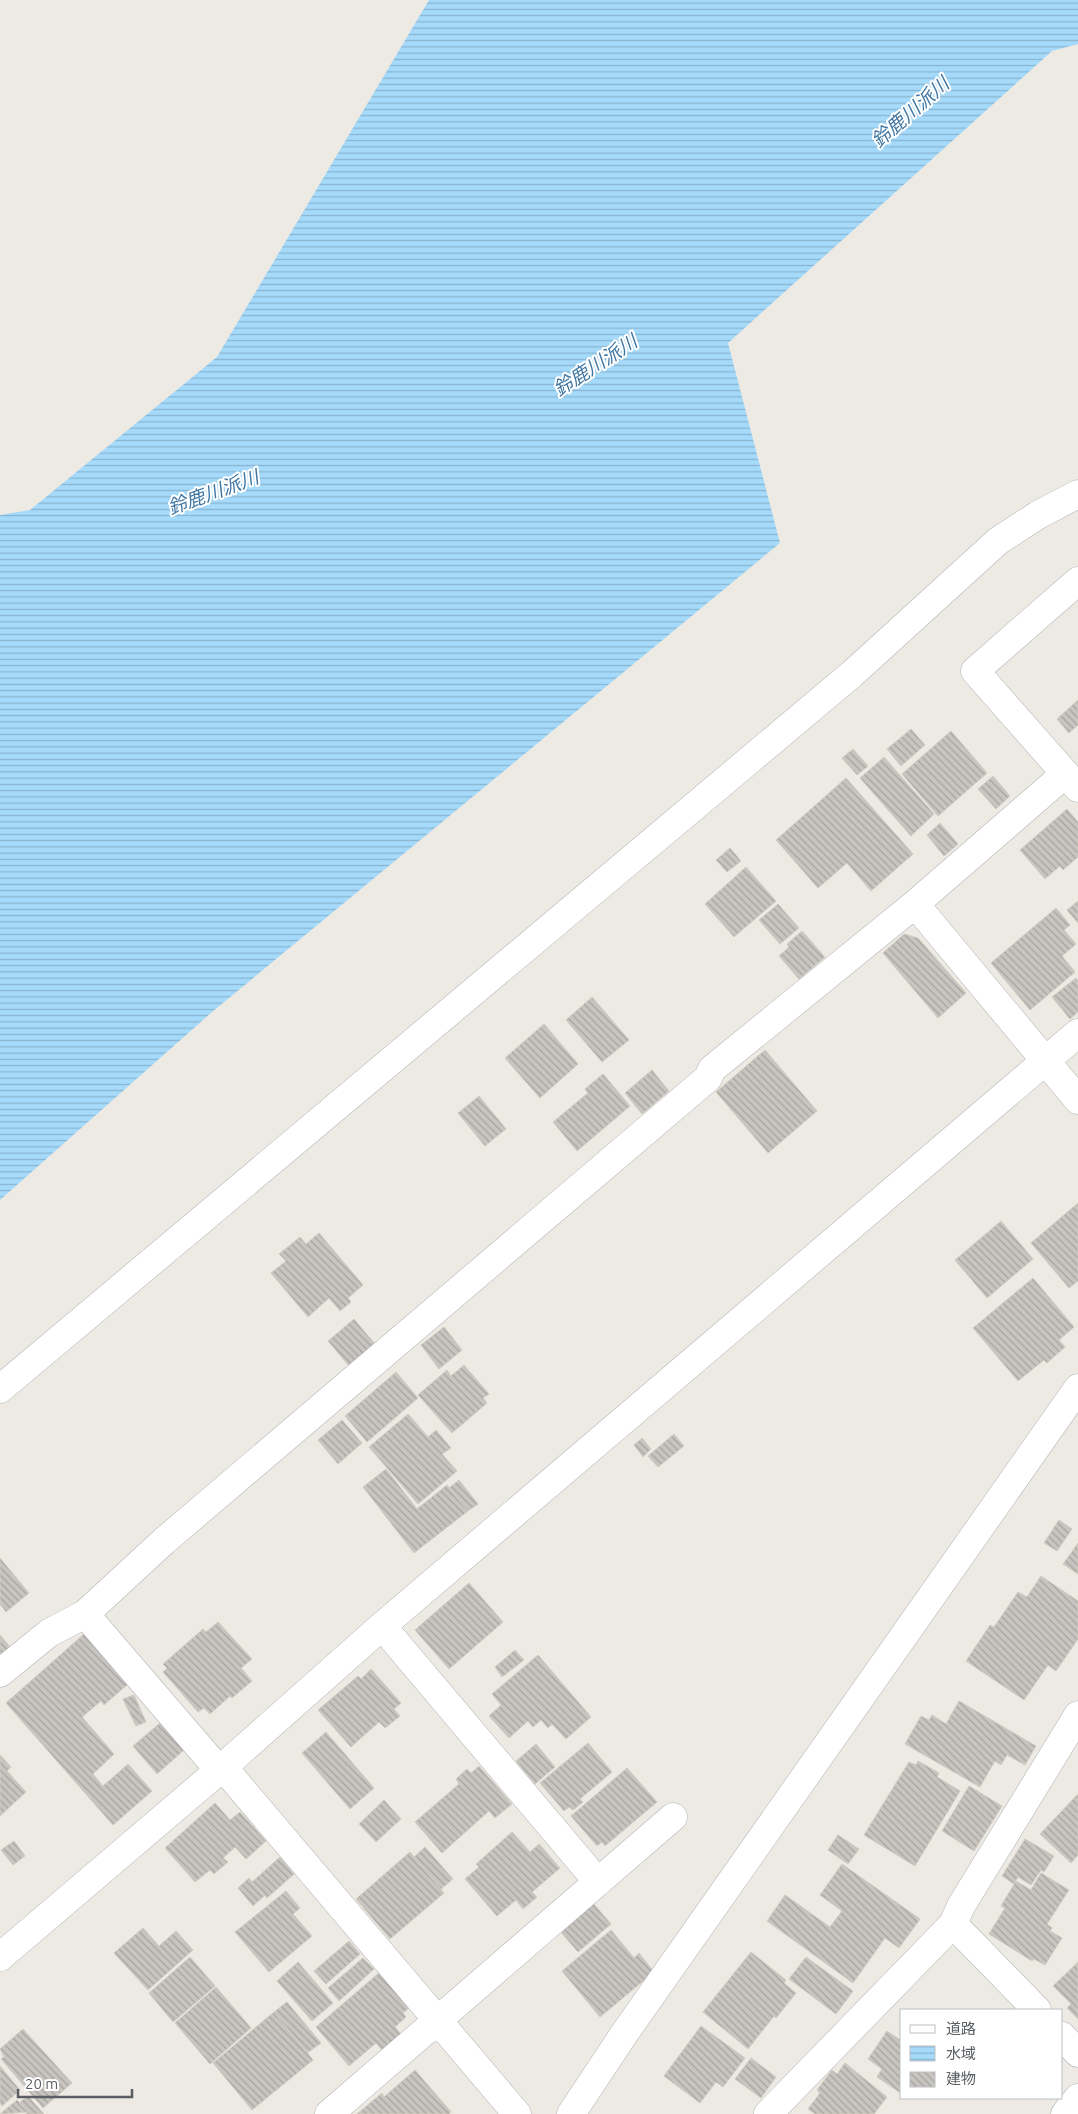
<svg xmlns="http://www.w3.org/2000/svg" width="1078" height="2114" font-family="Ubuntu,'Noto Sans JP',sans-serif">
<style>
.water{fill:url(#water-rules)}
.building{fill:url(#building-back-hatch);stroke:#d1cbc1}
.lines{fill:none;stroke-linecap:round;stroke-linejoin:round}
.minor-casing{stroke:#b0b4b7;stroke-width:29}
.minor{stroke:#fff;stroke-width:28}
.labels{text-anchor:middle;stroke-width:4;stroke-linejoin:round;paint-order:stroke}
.water-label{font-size:19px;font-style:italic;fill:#4076a3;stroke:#fff}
</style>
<defs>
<pattern id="water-rules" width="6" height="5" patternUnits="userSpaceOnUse" patternTransform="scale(1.25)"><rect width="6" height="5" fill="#a5dafb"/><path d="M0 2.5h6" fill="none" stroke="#89b4cf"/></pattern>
<pattern id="building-back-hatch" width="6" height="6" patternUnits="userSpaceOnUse" patternTransform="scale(1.25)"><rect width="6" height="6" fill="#c8c5c0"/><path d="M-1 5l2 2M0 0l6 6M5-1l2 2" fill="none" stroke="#a5a3a0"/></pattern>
</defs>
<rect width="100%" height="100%" fill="#edeae3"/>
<path class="water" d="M429 0H1078V44L1052 51 728 343 780 543 212 1012 0 1200V515L30 510 217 357Z"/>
<path class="building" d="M1078 700V725L1069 733 1057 719Z
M911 729 925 745 901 766 887 749Z
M951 731 987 773 938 816 902 774Z
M853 749 868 766 857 775 842 758Z
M884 757 934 814 911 836 860 778Z
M993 776 1010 796 996 809 978 789Z
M846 778 913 854 871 891 847 863 818 888 776 840Z
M1067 809 1078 822V857L1063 870 1060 866 1045 879 1020 850Z
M940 823 958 844 944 856 927 835Z
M730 848 741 861 727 872 716 860Z
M746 867 776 901 734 937 705 904Z
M1078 901V923L1067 910Z
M778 904 799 928 780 944 759 920Z
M1056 908 1070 925 1064 930 1076 944 1062 956 1075 972 1030 1010 991 963Z
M802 931 825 957 799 979 779 956 789 947 787 944Z
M904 934 918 938 966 993 938 1018 883 953Z
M1076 978 1078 981V1012L1070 1019 1052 997Z
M592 997 629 1040 602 1062 566 1020Z
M544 1024 578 1064 540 1098 505 1058Z
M765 1050 817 1111 768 1153 716 1092Z
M652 1070 669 1091 642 1114 625 1093Z
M603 1074 630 1106 577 1151 553 1122 588 1093 585 1089Z
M479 1096 506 1129 485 1146 458 1113Z
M1078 1203V1281L1069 1288 1031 1243Z
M1001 1221 1033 1259 987 1298 955 1260Z
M319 1233 363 1285 348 1298 351 1302 340 1311 329 1298 308 1317 271 1273 286 1261 279 1254 300 1237 306 1244Z
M1033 1278 1074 1327 1059 1340 1065 1347 1047 1363 1044 1360 1018 1381 973 1328Z
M354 1319 375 1344 349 1366 328 1341Z
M444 1327 462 1350 439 1369 421 1345Z
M464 1365 489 1394 483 1398 487 1403 452 1433 418 1395 447 1370 451 1376Z
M396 1372 418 1398 367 1442 345 1416Z
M408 1414 428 1437 436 1430 451 1448 442 1454 457 1471 418 1504 369 1447Z
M342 1420 362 1443 338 1464 318 1440Z
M674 1434 684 1446 658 1467 648 1456Z
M642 1438 651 1449 643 1457 634 1445Z
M386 1469 417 1509 447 1485 468 1511 414 1553 363 1487Z
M459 1480 478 1504 468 1511 449 1488Z
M1059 1520 1072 1529 1057 1551 1044 1543Z
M1078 1543V1574L1063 1564Z
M0 1558 29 1593 6 1612 0 1604Z
M1041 1576 1078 1601V1639L1056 1671 1048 1665 1024 1700 966 1661 990 1625 994 1627 1018 1592 1027 1597Z
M469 1583 503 1622 449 1669 415 1630Z
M218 1622 252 1659 241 1668 252 1681 232 1698 230 1696 210 1714 204 1708 198 1712 163 1672 167 1668 163 1664 203 1629 206 1632Z
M84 1634 128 1684 104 1705 101 1701 82 1717 114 1754 93 1774 103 1786 128 1764 152 1791 113 1825 6 1703Z
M0 1635 11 1648 0 1657Z
M515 1650 524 1660 502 1677 495 1667Z
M538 1655 591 1717 566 1739 552 1724 548 1728 541 1720 533 1727 528 1721 509 1738 489 1716 501 1705 492 1694Z
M371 1669 401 1703 394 1709 400 1716 385 1728 379 1722 351 1747 318 1710 358 1676 361 1679Z
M134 1695 146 1722 136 1726 123 1699Z
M959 1701 1036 1746 1025 1765 1007 1755 1001 1765 995 1761 980 1787 905 1744 921 1716 929 1720 932 1715 946 1724Z
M160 1723 184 1750 157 1774 133 1746Z
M326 1732 374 1788 350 1809 302 1753Z
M588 1743 612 1772 580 1799 583 1802 573 1810 569 1807 564 1811 540 1783Z
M536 1744 555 1767 535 1784 516 1761Z
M0 1755 11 1767 7 1771 26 1792 0 1816Z
M918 1761 939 1773 937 1777 960 1791 915 1866 864 1835 909 1762 916 1765Z
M479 1766 512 1804 495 1818 489 1811 442 1853 415 1822 459 1784 456 1779 467 1769 471 1773Z
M627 1768 657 1802 605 1846 602 1842 597 1846 571 1816Z
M969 1786 1002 1806 974 1851 942 1831Z
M1078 1794V1855L1071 1863 1040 1834Z
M384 1800 401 1819 376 1842 359 1824Z
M215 1803 230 1820 240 1812 266 1841 246 1859 235 1847 223 1858 228 1862 214 1874 210 1870 195 1882 165 1848Z
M512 1832 530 1852 539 1844 560 1868 532 1892 537 1897 523 1909 516 1900 497 1916 465 1879 479 1867 476 1864Z
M838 1835 859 1849 848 1864 828 1850Z
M1025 1839 1054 1856 1044 1872 1041 1870 1031 1885 1018 1877 1014 1884 1002 1876Z
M14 1841 25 1856 13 1865 1 1850Z
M425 1847 453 1879 441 1889 414 1857Z
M410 1852 444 1893 390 1939 356 1899Z
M280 1857 294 1874 267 1898 252 1882Z
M842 1864 920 1919 899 1948 885 1938 853 1983 767 1921 785 1895 830 1927 842 1911 820 1895Z
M1041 1873 1069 1890 1047 1924 1052 1928 1050 1931 1062 1938 1045 1965 1034 1959 1032 1961 989 1934 1005 1908 1001 1906 1016 1881 1031 1890Z
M249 1878 264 1896 253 1906 238 1888Z
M286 1891 300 1908 293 1914 312 1936 269 1972 235 1932Z
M592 1902 611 1924 578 1952 559 1930Z
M143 1928 159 1946 176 1931 193 1950 148 1990 114 1953Z
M611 1930 634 1958 639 1953 654 1972 600 2017 562 1971Z
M349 1941 360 1954 326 1984 314 1971Z
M751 1952 786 1980 784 1983 796 1993 776 2018 774 2016 748 2049 703 2012Z
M190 1957 215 1986 173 2022 149 1993Z
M806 1957 853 1991 836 2014 789 1979Z
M363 1958 374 1969 339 2001 328 1988Z
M298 1962 333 2003 312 2021 277 1981Z
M1078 1962V2019L1067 2008 1071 2004 1053 1986Z
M380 1972 410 2007 403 2013 406 2017 395 2027 401 2034 382 2050 376 2043 349 2066 316 2027Z
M216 1987 251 2028 210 2064 175 2023Z
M287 2002 321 2043 307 2053 274 2012Z
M274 2012 313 2060 252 2110 213 2063Z
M701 2026 745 2058 723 2087 716 2082 700 2103 664 2076Z
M23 2029 72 2083 43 2108 1 2059 4 2057 0 2049Z
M887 2031 902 2041V2094L877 2077 882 2069 868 2059Z
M751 2058 776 2077 761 2098 735 2079Z
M845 2063 887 2097 874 2114H815L808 2109 820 2093 817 2090 832 2070 837 2074Z
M0 2066 20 2090 2 2106 0 2103Z
M415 2070 451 2112 449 2114H357L382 2093 384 2097Z
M28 2096 44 2114H26L28 2112 19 2103Z
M17 2100 28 2112 0 2114Z"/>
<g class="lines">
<defs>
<path id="minor" d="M1078 581 975 671 1078 788
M915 904 1078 1100
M0 1389 852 674 998 541 1038 515 1078 494
M85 1614 219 1770
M382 1626 598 1882
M0 1673 49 1633 85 1614 164 1541 708 1078 712 1069 915 904 1065 774
M223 1767 517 2114
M953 1924 1037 2010
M0 1957 223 1767 382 1626 1078 1033
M1062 2036 1078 2053
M329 2114 673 1817
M571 2114 624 2034 1078 1388
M768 2114 953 1924 961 1906 1078 1715
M1065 2114 1078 2098"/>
</defs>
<use href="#minor" class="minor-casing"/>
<use href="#minor" class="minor"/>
</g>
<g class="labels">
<g class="water-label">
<text transform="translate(910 112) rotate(-41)" y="7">鈴鹿川派川</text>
<text transform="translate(595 365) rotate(-33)" y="7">鈴鹿川派川</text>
<text transform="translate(213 492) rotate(-20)" y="7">鈴鹿川派川</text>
</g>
</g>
<rect x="900" y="2009" width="162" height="90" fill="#ffffff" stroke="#bdbfc1"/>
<rect x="910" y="2025" width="25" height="8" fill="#ffffff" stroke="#bdbfc1"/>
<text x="946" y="2034" font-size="15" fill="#5b5f63">道路</text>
<rect x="910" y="2046" width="25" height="15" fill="url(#water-rules)" stroke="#bdbfc1"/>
<text x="946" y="2059" font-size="15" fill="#5b5f63">水域</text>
<rect x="910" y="2072" width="25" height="15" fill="url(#building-back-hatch)" stroke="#bdbfc1"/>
<text x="946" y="2084" font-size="15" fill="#5b5f63">建物</text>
<path d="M18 2089v8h114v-8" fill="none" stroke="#5b5f63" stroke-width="2.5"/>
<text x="25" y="2089" font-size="15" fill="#5b5f63" stroke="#ffffff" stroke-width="4" paint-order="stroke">20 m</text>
</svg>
